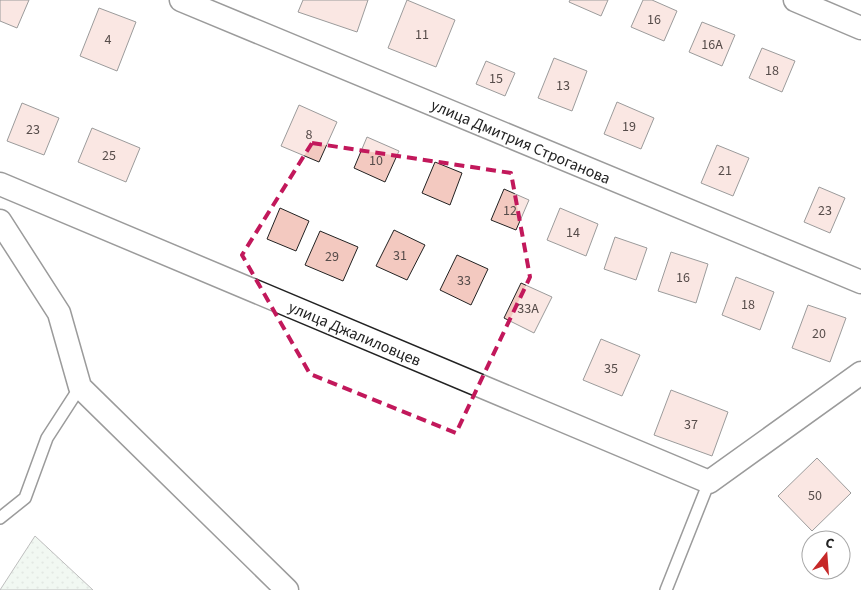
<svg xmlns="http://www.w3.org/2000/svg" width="861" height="590" font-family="'Source Sans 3',sans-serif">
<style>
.grass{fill:url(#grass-dots);stroke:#6f6f6f}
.building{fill:#f3c9c0;stroke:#222}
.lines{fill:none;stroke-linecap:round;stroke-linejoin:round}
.service-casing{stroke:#222;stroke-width:14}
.minor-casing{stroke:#222;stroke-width:25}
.service{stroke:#fff;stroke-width:11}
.minor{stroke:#fff;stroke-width:22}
.marked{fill:none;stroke:#c2185b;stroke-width:4;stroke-dasharray:10 6;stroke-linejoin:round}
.labels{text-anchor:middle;stroke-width:4;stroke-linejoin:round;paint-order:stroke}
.number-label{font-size:14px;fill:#564c4a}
.street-label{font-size:16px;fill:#222;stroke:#fff}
</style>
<defs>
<pattern id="grass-dots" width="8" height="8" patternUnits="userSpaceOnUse" patternTransform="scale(1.25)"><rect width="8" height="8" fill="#e0efe3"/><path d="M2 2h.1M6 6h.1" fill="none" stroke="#c0cdc2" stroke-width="1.8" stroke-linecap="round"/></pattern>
</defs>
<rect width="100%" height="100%" fill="#fff"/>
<path class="grass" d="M35 536 93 590H0Z"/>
<path class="building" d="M0 0H29L17 28 0 21Z
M303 0H368L357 32 298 12Z
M407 0 455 20 436 67 388 48Z
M570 0H608L601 16 569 2Z
M643 0H652L677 11 664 41 631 27Z
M99 8 136 22 117 71 80 56Z
M702 22 735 35 722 66 689 52Z
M762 48 795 61 782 92 749 78Z
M554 58 587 71 572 111 538 98Z
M486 61 515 73 505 96 476 84Z
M617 102 654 118 641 149 604 134Z
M22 103 59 118 44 155 7 141Z
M299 105 337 122 319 162 281 146Z
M92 128 140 148 126 182 78 162Z
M367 137 399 151 385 182 354 168Z
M717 145 749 158 733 196 701 183Z
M435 162 462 173 450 205 422 193Z
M819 187 845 198 830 233 804 222Z
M504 189 529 200 516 230 491 220Z
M280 208 309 221 296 251 267 239Z
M560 208 598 224 586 256 547 240Z
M394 230 425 245 407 280 376 266Z
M320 231 358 247 343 281 305 265Z
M615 237 647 248 636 280 604 269Z
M671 252 708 264 696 303 658 291Z
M457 255 488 269 471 305 440 290Z
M736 277 774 292 760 330 722 315Z
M521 283 552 297 534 333 504 318Z
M808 305 846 318 830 362 792 348Z
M601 339 640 355 622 396 583 380Z
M671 390 728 412 712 456 654 435Z
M817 458 851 493 812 531 778 496Z"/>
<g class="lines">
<defs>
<path id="service" d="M0 518 25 498 47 438 80 387
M666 590 709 482"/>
<path id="minor" d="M181 0 861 282
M795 0 861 28
M0 184 709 482 861 373
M0 221 59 313 80 387 287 590"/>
</defs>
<use href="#service" class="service-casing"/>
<use href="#minor" class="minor-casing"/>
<use href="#service" class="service"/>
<use href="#minor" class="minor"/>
</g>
<path d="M0 0H861V590H0ZM312 143 511 173 530 277 456 433 310 374 242 255Z" fill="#fff" fill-opacity=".55" fill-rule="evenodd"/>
<path class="marked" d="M312 143 511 173 530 277 456 433 310 374 242 255Z"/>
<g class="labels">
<g class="number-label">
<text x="654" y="24">16</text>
<text x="422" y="39">11</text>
<text x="108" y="44">4</text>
<text x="712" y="49">16А</text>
<text x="772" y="75">18</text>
<text x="496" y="83">15</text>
<text x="563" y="90">13</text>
<text x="629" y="131">19</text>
<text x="33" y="134">23</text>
<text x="309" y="139">8</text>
<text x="109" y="160">25</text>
<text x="376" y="165">10</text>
<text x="725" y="175">21</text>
<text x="510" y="215">12</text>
<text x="825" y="215">23</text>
<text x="573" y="237">14</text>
<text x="400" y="260">31</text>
<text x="332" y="261">29</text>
<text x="683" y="282">16</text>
<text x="464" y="285">33</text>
<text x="748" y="309">18</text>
<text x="528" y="313">33А</text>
<text x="819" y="338">20</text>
<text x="611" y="373">35</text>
<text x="691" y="429">37</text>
<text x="815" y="500">50</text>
</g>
<g class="street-label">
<text transform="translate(521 141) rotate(23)" y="6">улица Дмитрия Строганова</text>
<text transform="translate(355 333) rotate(23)" y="6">улица Джалиловцев</text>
</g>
</g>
<g transform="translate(826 555) rotate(17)"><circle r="24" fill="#ffffff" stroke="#a7a7a7"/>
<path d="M0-4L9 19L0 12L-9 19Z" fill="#c62828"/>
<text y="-8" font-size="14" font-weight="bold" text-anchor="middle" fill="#222222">С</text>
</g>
</svg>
